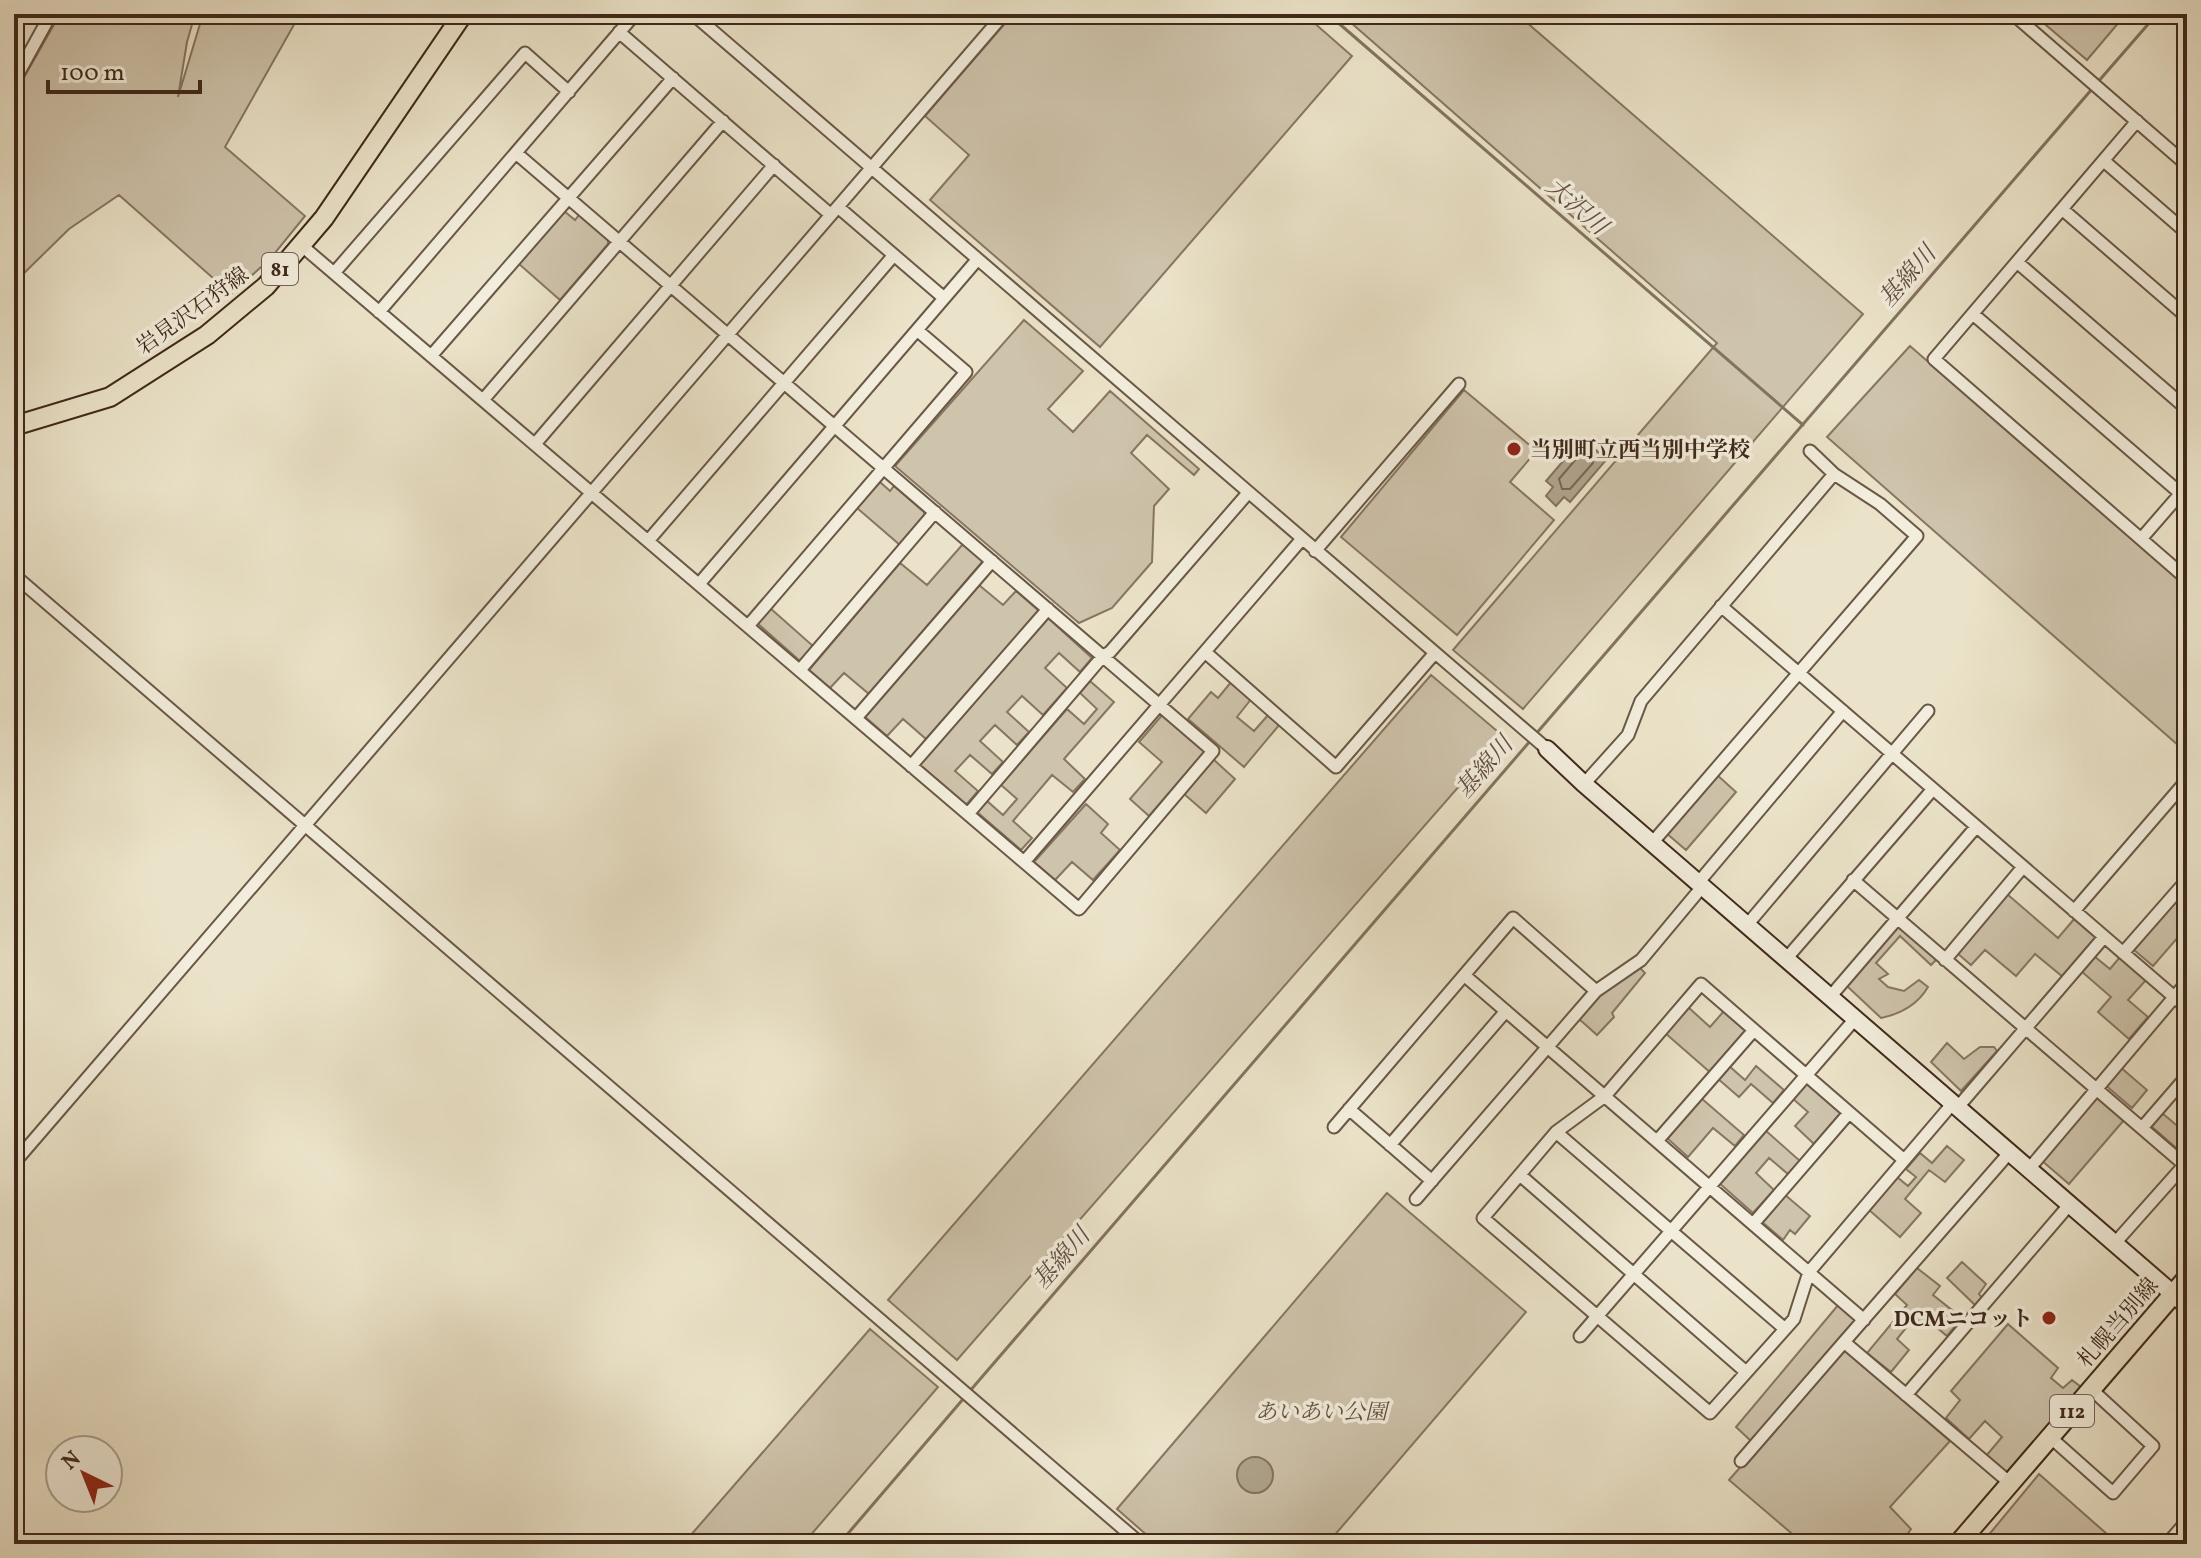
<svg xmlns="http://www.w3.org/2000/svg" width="2201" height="1558" font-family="Vollkorn,'Noto Serif JP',serif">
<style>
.green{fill:#cec3ab;stroke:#867662;stroke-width:2}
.water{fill:#b0a48e;stroke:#827360;stroke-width:2}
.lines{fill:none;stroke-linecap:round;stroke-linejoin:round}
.shore{stroke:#776654;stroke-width:2}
.stream{stroke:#827360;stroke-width:3}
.street-casing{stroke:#695846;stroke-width:15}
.secondary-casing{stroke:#3e291a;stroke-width:20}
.primary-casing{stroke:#3e291a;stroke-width:22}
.street{stroke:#f2eddc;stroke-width:11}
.secondary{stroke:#f2eddc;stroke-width:16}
.primary{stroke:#ebe3c9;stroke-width:18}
.poi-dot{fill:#8f2418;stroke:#f2eddc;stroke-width:3}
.labels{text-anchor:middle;stroke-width:7;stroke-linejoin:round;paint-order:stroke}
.shield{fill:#f2eddc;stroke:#746454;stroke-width:2}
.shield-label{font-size:20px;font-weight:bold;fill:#3e291a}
.street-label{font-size:22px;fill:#3e291a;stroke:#f2eddc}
.poi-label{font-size:22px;font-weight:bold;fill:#3e291a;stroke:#f2eddc;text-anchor:start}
.park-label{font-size:22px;font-style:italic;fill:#62503e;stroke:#f2eddc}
.water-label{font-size:24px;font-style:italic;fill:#604e3d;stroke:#f2eddc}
</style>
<rect width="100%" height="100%" fill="#ebe3c9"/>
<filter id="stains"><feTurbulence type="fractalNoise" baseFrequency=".0025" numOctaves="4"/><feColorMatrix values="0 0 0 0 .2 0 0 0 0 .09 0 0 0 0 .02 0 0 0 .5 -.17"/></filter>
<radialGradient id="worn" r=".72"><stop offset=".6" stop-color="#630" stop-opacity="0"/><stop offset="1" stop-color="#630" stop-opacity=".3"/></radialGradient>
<path class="green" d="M60 14H195L187 42 178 97 203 14H300L225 147 305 216 270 259 231 294 119 195 69 229 14 283V95Z
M1013 14H1304L1352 56 1100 347 930 200 969 155 925 116Z
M1341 14H1517L1863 314 1523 709 1453 650 1717 343Z
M2033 14H2126L2087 60Z
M564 211 575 220 579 215 608 240V244L560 300 519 264Z
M1024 320 1083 371 1048 409 1073 432 1110 391 1199 469 1194 475 1147 435 1131 453 1169 489 1154 506 1152 562 1112 608 1079 623 895 466Z
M1910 346 2187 587V753L1827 437Z
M1464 390 1533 448V455L1510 482 1554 520 1457 635 1341 537Z
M880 482 890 491 894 486 924 512V517L900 545 857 508Z
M963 544 983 561 869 694 844 673 830 688 809 670 900 563 927 585Z
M979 585 1003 605 1016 591 1039 611 926 739 903 719 887 736 864 716Z
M770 608 813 646 800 661 757 623Z
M1048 618 1092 658 1080 672 1059 653 1045 668 1067 688 1043 715 1022 696 1007 712 1029 732 1017 745 995 725 980 741 1003 762 992 774 970 755 955 771 978 791 966 805 919 764Z
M1431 675 1503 736 957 1360 888 1300Z
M1090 681 1114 702 1064 759 1085 779 1073 792 1052 775 1013 821 1032 838 1021 850 977 812 987 801 1003 815 1017 799 1001 785 1067 709 1084 724 1097 709 1080 693Z
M1232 681 1252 698 1237 717 1254 731 1269 714 1280 724 1244 767 1188 719 1211 692 1218 698Z
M1163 714 1206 750 1149 816 1130 799 1162 762 1139 742Z
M1213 759 1235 779 1206 813 1184 794Z
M1716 774 1736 792 1686 850 1666 833Z
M1086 804 1108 824 1101 833 1120 850 1093 880 1072 862 1055 880 1034 862Z
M2185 890 2187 927 2153 966 2134 950Z
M2007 894 2058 938 2075 918 2097 937 2063 977 2035 954 2016 976 1985 950 1971 965 1957 953Z
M1900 924 1937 959 1931 965 1900 936 1876 963 1888 974 1879 979 1888 987 1904 991 1919 980 1928 987C1918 1004 1900 1014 1881 1018L1848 987 1847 982 1893 927Z
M2094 956 2110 969 2120 957 2146 980 2128 1000 2148 1017 2129 1039 2098 1012 2111 997 2081 971Z
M1640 968 1645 973 1612 1013 1614 1017 1597 1035 1579 1019 1600 995Z
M1688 1007 1710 1027 1724 1011 1747 1031 1711 1073 1665 1033Z
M1947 1043 1964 1059 1980 1047H1994L1997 1051 1961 1091 1931 1062Z
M1728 1065 1745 1080 1756 1066 1784 1090 1773 1103 1751 1084 1739 1097 1717 1078Z
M2119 1066 2147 1090 2132 1108 2104 1084Z
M1807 1082 1842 1112 1814 1144 1795 1126 1808 1112 1792 1098Z
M2096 1096 2124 1120 2069 1184 2041 1160Z
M1701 1098 1744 1135 1735 1146 1713 1128 1688 1157 1667 1138Z
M2162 1113 2181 1129 2187 1123V1151L2182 1153 2151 1126Z
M1765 1130 1800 1161 1788 1174 1769 1158 1756 1173 1774 1190 1753 1213 1718 1182Z
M1947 1146 1964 1160 1945 1182 1929 1170 1905 1199 1921 1213 1900 1237 1869 1210 1897 1177 1908 1186 1916 1177 1906 1169 1920 1153 1932 1163Z
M1387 1193 1526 1312 1327 1544H1157L1117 1509Z
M1784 1194 1810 1216 1795 1234 1790 1230 1783 1240 1761 1221Z
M1962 1262 1986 1284 1979 1294 1982 1298 1975 1305 1947 1278Z
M1917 1268 1940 1286 1933 1295 1962 1318 1947 1336 1930 1322 1926 1327 1914 1318 1897 1339 1909 1350 1891 1372 1867 1353 1907 1305 1895 1294Z
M1839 1304 1854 1318V1326L1752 1442 1736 1427Z
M2008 1324 2058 1368 2051 1378 2063 1388 2072 1380 2081 1387 2006 1475 1986 1456 2002 1437 1985 1421 1969 1439 1946 1418 1960 1400 1951 1391Z
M870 1329 938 1387 803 1544H683Z
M1844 1350 1950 1441 1890 1507 1911 1529 1900 1544H1804L1729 1480Z
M2039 1474 2108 1535 2102 1544H1995L1987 1537Z"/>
<path class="water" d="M1582 439 1607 459 1570 502 1564 497 1556 506 1546 496 1553 487 1546 481Z
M1237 1475a18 18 0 1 1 36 0a18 18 0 1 1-36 0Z"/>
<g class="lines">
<path class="shore" d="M1582 452 1592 458 1593 463 1570 489H1562L1559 479Z"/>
<path class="stream" d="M1328 14 1803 425
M2097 83 2157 14
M1535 735 2092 89
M969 1392 1531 740
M839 1544 964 1398"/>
<defs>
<path id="street" d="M693 14 1547 749
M2013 14 2187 165
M619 32 831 215
M14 81 51 14
M2137 121 1934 359 2187 579
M2104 161 2187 233
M838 207 944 298
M2062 209 2187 317
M301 245 1079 909 1213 751 516 153
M2017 262 2187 409
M334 273 525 53 569 92
M379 312 635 14
M1973 314 2187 499
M431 356 673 78
M483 400 723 121
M535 444 774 165
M2141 539 2187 486
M648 541 894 255
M1315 551 1459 384
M14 575 1141 1544
M699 584 977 260
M1721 606 2187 1008
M748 626 966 372 917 330
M1205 652 1336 767 1434 654
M800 670 935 512
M856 718 992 561
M911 766 1048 609
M1584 784 1628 735 1641 701 1834 474
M968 814 1103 656 1110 652 1248 493
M1652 843 1917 536 1880 504 1834 474 1810 451
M1024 862 1301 540
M1853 880 2187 1167
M1698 883 1843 711
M2074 911 2187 780
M1747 925 1928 711
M2123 953 2187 880
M1786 959 1933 789
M1945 960 2023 867
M1464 975 1864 1320
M1830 997 1976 827
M1958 1107 2104 937
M1349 1109 1432 1181
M1334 1127 1513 918 1596 991
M2142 1128 2187 1076
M1556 1132 1785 1329
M1657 1141 1754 1030
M1390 1145 1506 1011
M1904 1160 1701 984 1605 1096 1556 1132 1483 1218 1710 1413 1794 1319 1809 1272 1953 1103
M14 1163 1004 14
M2029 1169 2187 982
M1520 1175 1746 1372
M1416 1199 1596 991 1641 960 1702 887
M1753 1224 1849 1113
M2115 1243 2187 1162
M1580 1336 1855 1019
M1906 1395 2070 1204
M2050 1437 2113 1493 2153 1446 2091 1389
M1741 1461 1844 1342
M2010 1483 1844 1342 2010 1152
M1967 1533 1980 1544
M2167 1544 2187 1521"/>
<path id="secondary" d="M1547 749 1584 784 2187 1306"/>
<path id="primary" d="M14 426 110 397 207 335 266 286 324 218 463 14
M1958 1544 2187 1278"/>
</defs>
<use href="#street" class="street-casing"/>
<use href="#secondary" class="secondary-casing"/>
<use href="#primary" class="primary-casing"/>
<use href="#street" class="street"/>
<use href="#secondary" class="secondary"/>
<use href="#primary" class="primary"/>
</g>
<g class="poi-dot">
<circle cx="1514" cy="449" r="8"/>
<circle cx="2049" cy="1318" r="8"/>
</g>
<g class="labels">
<g class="shield">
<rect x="262" y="253" width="36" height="32" rx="6"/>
<rect x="2050" y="1395" width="44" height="32" rx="6"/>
</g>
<g class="shield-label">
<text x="280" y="276">81</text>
<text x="2072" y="1418">112</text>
</g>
<g class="street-label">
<text transform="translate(192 310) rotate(-36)" y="8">岩見沢石狩線</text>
<text transform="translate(2117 1322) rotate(-49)" y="8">札幌当別線</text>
</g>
<g class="poi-label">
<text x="1530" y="457">当別町立西当別中学校</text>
<text x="2033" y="1326" text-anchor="end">DCMニコット</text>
</g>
<g class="park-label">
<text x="1321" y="1419">あいあい公園</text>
</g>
<g class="water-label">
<text transform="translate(1577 206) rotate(41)" y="8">大沢川</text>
<text transform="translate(1907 276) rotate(-49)" y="8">基線川</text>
<text transform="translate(1484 767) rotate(-49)" y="8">基線川</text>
<text transform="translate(1061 1258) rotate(-49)" y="8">基線川</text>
</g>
</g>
<rect width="2201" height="1558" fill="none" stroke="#ebe3c9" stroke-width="48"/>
<rect x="16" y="16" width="2169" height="1526" fill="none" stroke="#3e291a" stroke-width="4"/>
<rect x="24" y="24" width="2153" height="1510" fill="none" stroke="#3e291a" stroke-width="2"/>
<g transform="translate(84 1474) rotate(317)"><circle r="38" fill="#f2eddc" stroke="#aa9f8e" stroke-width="2"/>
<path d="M0-6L14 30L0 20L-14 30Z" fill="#8f2418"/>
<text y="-12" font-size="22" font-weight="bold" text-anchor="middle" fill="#3e291a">N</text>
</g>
<path d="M48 80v12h152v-12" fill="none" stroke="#3e291a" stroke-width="4"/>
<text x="60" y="80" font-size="24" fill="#3e291a" stroke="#f2eddc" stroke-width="6" paint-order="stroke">100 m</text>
<rect width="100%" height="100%" filter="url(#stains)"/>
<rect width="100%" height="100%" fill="url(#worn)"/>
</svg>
